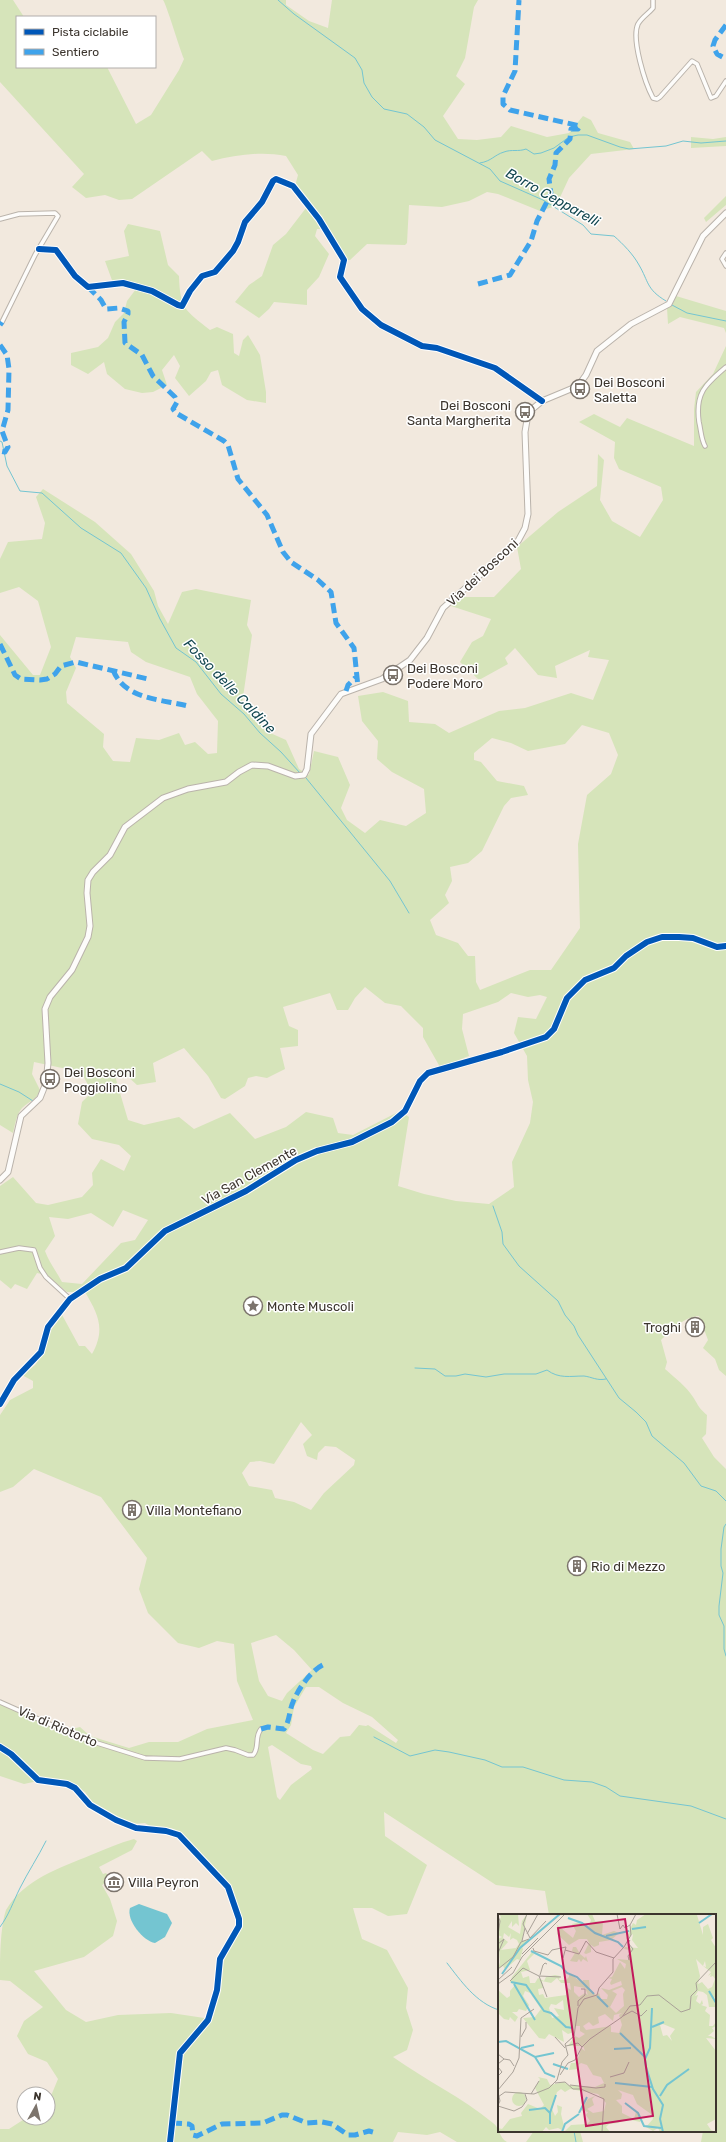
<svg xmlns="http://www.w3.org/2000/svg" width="726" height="2142" font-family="Rubik,sans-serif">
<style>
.green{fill:#d6e4ba;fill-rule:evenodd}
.water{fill:#74c5d1}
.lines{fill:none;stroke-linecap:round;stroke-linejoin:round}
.stream{stroke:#74c5d1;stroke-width:1}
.minor-casing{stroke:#bab3ab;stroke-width:5.5}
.tertiary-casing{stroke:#bab3ab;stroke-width:6}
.secondary-casing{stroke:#bab3ab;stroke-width:7}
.minor{stroke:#fdfcfa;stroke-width:3.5}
.tertiary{stroke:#fdfcfa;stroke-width:4.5}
.secondary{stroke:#fdfcfa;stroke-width:5}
.quiet{stroke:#3fa3eb;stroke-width:5;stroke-dasharray:10 5;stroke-linecap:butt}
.cycleway-casing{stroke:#fff;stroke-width:8}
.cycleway{stroke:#0057b8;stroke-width:6}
.labels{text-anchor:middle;stroke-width:3;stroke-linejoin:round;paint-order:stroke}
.poi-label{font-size:13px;fill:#3c352e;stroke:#fff;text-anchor:start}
.street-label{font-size:13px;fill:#3c352e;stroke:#fff}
.water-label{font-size:14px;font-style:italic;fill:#134750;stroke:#fff}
.inset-river{fill:none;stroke:#74c5d1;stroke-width:2}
.inset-road{fill:none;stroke:#a9a198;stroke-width:1}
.view{fill:#c2185b;fill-opacity:0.15;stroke:#c2185b;stroke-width:2}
.inset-edge{fill:none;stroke:#3c352e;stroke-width:2}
</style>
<rect width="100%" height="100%" fill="#f2e9de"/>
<path class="green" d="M0 0H13L24 17H17V67H107L136 124 151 115 179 70 184 59C180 50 166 3 163 0H286V5L309 21 328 28 332 0H478L474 7 465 58 456 76 465 84 443 116 458 139 477 140 501 137 511 126 547 137 569 133 583 116 591 120 598 133 630 142 634 149 591 154 569 178 556 206 540 211 498 194 487 192 469 201 442 207 409 205 407 243 405 245 367 244 350 260H346L328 229H317L315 236 329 254 319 277 307 290V305L274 302 269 309 259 318 235 302 249 285 262 276 273 245 286 234 306 208 294 190 298 175 286 156C261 151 236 155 212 161L202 151 132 199 119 200 105 195 86 198 72 187 84 174 0 82Z
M691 137 713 139 726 137V146L691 148Z
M726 196V205L706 222 704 218Z
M128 224 160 231 168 265 179 276C180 309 185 310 210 330L217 327 233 334 234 353 239 356 243 340 248 335 260 355 266 392V403L247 400 222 385 218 370 211 372 206 381 189 396 175 378 180 366 174 355 162 370 167 385 153 392 142 393 125 389 107 374 104 362 88 374 71 365V353L98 347 108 338 115 322 124 313 127 301 139 285 125 282 113 283 105 261 129 256 124 231Z
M676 296 726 311V333L724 328 680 317 668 324 667 308Z
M726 346V1376L719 1370 715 1359 703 1348 708 1340 699 1316C683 1317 672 1330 661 1340L667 1362 665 1369C675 1378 686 1386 693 1397 699 1406 697 1406 707 1415L706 1434 702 1438 714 1457 726 1469V2142H701L703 2131H715V1915H549L545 1891 496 1885 384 1812 385 1836 427 1865 407 1914 388 1916 372 1908H353L362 1939 387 1950 408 1988 406 2008 413 2030 407 2050 393 2057C425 2080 462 2097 493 2123 500 2128 499 2138 507 2142H457L440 2132 427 2135 398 2132 393 2142H0V2129H9L26 2118H48V2103L58 2079 47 2062 28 2054 17 2036 24 2021 43 2007 10 1981 0 1980C0 1960 0 1928 6 1910 24 1879 60 1868 91 1855 106 1849 119 1843 134 1839L137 1841 132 1850 99 1867 103 1874 106 1873 111 1880 102 1885 110 1899 117 1921 113 1936 84 1957 34 1971 66 2010 86 2022 118 2015 171 2013 211 2019 221 1983 223 1961 241 1929 242 1919 228 1882 180 1832 171 1828H153L145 1823 132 1824 117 1818 94 1804 85 1792 70 1783 47 1779 24 1784 0 1776V1704L64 1731 80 1727 90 1736 129 1748 149 1742H178L207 1729 253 1720 237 1681 234 1644 217 1641 199 1648 178 1643 148 1613 139 1589 147 1558 101 1497 34 1469 13 1487 0 1492V1415L10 1400 33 1388V1381L22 1375 35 1365 44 1352 52 1326 61 1313 79 1346H85L92 1354C106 1329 98 1314 85 1292H67L46 1275 37 1273 27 1289 15 1284 11 1289 0 1280V1186L13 1177 36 1203 48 1205 82 1197 93 1185 92 1173 101 1159 124 1171 131 1156 119 1145 92 1139 78 1124 82 1102 92 1092 81 1072 34 1062 32 1074 40 1090C37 1100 29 1101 22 1108 16 1115 15 1125 13 1133L0 1125V635L33 675H40L51 647 38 601 19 587 0 593V559L8 542 42 539 45 523 36 497 43 489 95 522 131 554 154 591 158 606 168 624 182 592 196 589 251 600 247 625 252 635 242 704 268 732 286 740 299 769 309 775 314 751 338 757 350 785 341 808 347 820 365 833 380 820 406 826 426 813 424 789 392 772 377 759 378 741 362 721 358 696 383 692 408 701 409 722 435 724 449 733 499 711 525 708 571 693 593 700 609 660 588 657 590 650 555 666 557 678 538 675 515 648 505 658 508 664 479 680 460 662 472 642 483 636 491 619 451 606 460 597H494L521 569 517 547 558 512 597 486 598 454 604 460 600 500 612 521 640 537 663 500 661 487 619 469 614 458 615 442 579 422 594 414 620 427 627 418 694 446V409L696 392 713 374ZM76 637 128 642 131 652 146 662 190 677 197 694 218 721 217 753 208 754 195 742 185 745 179 733 159 740 136 738 130 762 113 761 103 747 104 734 67 703 66 692 76 668 70 657ZM582 725 609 733 618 755 611 774 587 795 578 844 580 928 551 970H530L480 990 476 982 475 956H468L458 943 436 935 430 920 449 903 445 895 452 881 450 867 468 863 482 851 504 806 511 798 528 795 524 786 497 781 481 762 474 760V753L492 738 511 743 528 751 565 744ZM365 987 385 1003 401 1006 423 1028V1037L440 1067 469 1056 462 1029 463 1014 498 1002 511 993 528 997 540 995 547 997 536 1019 518 1017 514 1033 527 1056 528 1080 533 1102 530 1123 512 1162 514 1187 489 1204 456 1201 424 1194 398 1186 409 1117 400 1111 353 1135 338 1133 333 1118 306 1112 286 1127 255 1139 230 1113 194 1129 179 1117 144 1125 128 1120 115 1076 125 1074 137 1085 156 1082 153 1063 184 1048 208 1076 221 1098 225 1099 245 1086 248 1078 256 1076 267 1078 285 1069 280 1048 298 1046V1030L289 1026 283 1007 330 993 337 1010H348L355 998ZM123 1210 148 1220 135 1240 121 1243 82 1284 62 1282C56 1271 49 1262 45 1251L55 1236 49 1217 68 1219 91 1213 113 1227ZM301 1422 312 1435 303 1444 307 1456 317 1460 318 1453 325 1446 336 1447 355 1460 354 1465 324 1493 311 1510 294 1502 275 1498 272 1490 249 1486 242 1473 250 1462 260 1461 274 1464ZM276 1635 294 1650 312 1670 287 1693 282 1701 268 1696 259 1681 251 1643ZM306 1687H319L343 1703 372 1717 398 1740 396 1743 368 1725 366 1726 359 1725 350 1736 340 1737 323 1754 313 1750 286 1733 291 1725 294 1707ZM272 1745 301 1764 311 1766 312 1769 291 1785 280 1800 277 1797 268 1747Z
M534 2131H580L583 2142H526Z"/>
<path class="water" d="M139 1904 167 1914 172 1923 165 1937 155 1943C143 1941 126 1920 130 1908Z"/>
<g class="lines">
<path class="stream" d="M278 0 294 14 355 58 362 70 364 83 372 97 384 109 407 114 424 127 435 140 490 169 500 181 543 200 583 225 591 234 614 236C623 244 633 254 639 265 649 282 646 289 666 301
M480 163C492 161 494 155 504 152 512 149 518 152 526 149L534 154 541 153 554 148 569 137 578 135H587L620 147 629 149 666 146 683 141 701 143 726 141
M672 305 687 313 726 321
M0 441 2 442 7 466 20 491 42 493 81 528 121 553 146 588 160 619 176 648 196 662 221 694 244 714 260 733 281 752 300 773
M306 778 390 881 409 913
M0 1084 19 1092 33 1101
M493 1206 502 1232 503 1244 519 1266 558 1301 565 1315 574 1326 578 1335 619 1398 636 1412 646 1422 652 1436 684 1463 701 1486 716 1491 726 1501
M415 1368 435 1369 445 1376H456L465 1374 486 1377 504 1374H536L547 1370C559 1379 570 1376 584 1376 592 1377 597 1381 606 1379
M726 1524 724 1527 721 1549V1566L723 1573 719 1606V1615L724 1626V1649L726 1656
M374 1737 410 1756 435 1750 449 1752 485 1760 502 1767H523L564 1780 592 1782 606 1787 620 1796 691 1806 726 1819
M0 1927C9 1915 13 1902 20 1888 28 1872 38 1857 46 1841
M447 1963C461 1981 476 2003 499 2010
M574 2131 576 2142"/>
<defs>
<path id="minor" d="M653 0V8C648 14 642 17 638 24 631 39 645 83 653 98L657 99 660 97 692 61 697 64 711 98 716 96 726 81
M0 219 19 214 55 213 58 216 35 255 2 322
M39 249 56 250 75 276 88 287 123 283 152 291 178 305 182 306 190 291 202 276 215 272 233 251 238 242 245 222 262 202 273 181 276 179 293 186 319 219 344 260 340 277 362 309 381 325 422 346 437 348 495 368 542 401
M726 253 722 259 726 266
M705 446C701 439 701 430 699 422 695 393 705 385 726 367
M0 1252 19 1248 34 1250 40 1268 46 1277 70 1299
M0 1404 14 1380 41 1352 48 1327 70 1299 100 1279 126 1268 165 1231 246 1191 296 1160 317 1151 352 1142 392 1122 405 1111 420 1081 428 1073 502 1052 546 1037 554 1029 567 998 585 980 614 968 626 956 647 942 662 937H679L693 938 717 947 726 946
M0 1702 81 1738 145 1758 180 1759 226 1748 235 1750 248 1755H253C260 1748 254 1737 261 1729"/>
<path id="tertiary" d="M0 1747 11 1754 38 1780 67 1784 75 1788 90 1805 116 1820 136 1828 166 1831 179 1835 228 1887 239 1919V1926L220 1959 217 1990 208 2020 180 2053 170 2142"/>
<path id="secondary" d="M0 1180 8 1172 21 1116 40 1098 46 1083 48 1063 45 1009 50 997 72 970 88 937 90 926 87 893 88 880 93 872 110 855 125 827 163 798 188 789 226 782 239 772 252 765 268 766 295 776 304 775 307 769 311 734 341 694 382 679 410 660 427 638 443 608 518 541 525 528 528 514 525 432 527 420 530 411 542 401 578 386 586 375 597 351 631 324 669 304 703 236 726 213"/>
</defs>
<use href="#minor" class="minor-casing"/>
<use href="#tertiary" class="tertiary-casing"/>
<use href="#secondary" class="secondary-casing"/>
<use href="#minor" class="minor"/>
<use href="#tertiary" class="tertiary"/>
<use href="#secondary" class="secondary"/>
<path class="quiet" d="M726 25 715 40 713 46 717 54 726 59
M478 284 510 275 531 241 537 221 551 194 549 179 555 165 556 153 570 139 571 129H578L580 126 510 110 503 104V96L515 71 519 0
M88 287 101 300 106 309 119 308 128 311V314L124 322 125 343 142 355 153 376 175 397 177 402 173 409 176 413 224 441 228 445 238 479 267 515 283 552 291 562 318 580 331 592 336 623 354 648 358 687
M0 325 2 322
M0 345 7 355 9 369 8 410 2 431 8 447 5 452 0 451
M0 644 15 675 21 679 40 680 47 679 55 674 61 666 76 662 148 679
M113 670C125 700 161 699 188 706
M346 691 348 685 357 676
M261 1729 268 1727 284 1729C290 1721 289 1711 293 1702 298 1689 312 1669 325 1664
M172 2123 189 2124 192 2126 193 2135 197 2136 222 2124 263 2123 282 2115H287L307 2123 322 2122 332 2124 348 2135H355L369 2131 376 2133"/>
<defs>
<path id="cycleway" d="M39 249 56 250 75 276 88 287 123 283 152 291 178 305 182 306 190 291 202 276 215 272 233 251 238 242 245 222 262 202 273 181 276 179 293 186 319 219 344 260 340 277 362 309 381 325 422 346 437 348 495 368 542 401
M0 1404 14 1380 41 1352 48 1327 70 1299 100 1279 126 1268 165 1231 246 1191 296 1160 317 1151 352 1142 392 1122 405 1111 420 1081 428 1073 502 1052 546 1037 554 1029 567 998 585 980 614 968 626 956 647 942 662 937H679L693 938 717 947 726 946
M0 1747 11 1754 38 1780 67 1784 75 1788 90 1805 116 1820 136 1828 166 1831 179 1835 228 1887 239 1919V1926L220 1959 217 1990 208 2020 180 2053 170 2142"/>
</defs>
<use href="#cycleway" class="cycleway-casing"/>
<use href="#cycleway" class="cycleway"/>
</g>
<defs>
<symbol id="bus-ring" viewBox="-11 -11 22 22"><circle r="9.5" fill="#fff" stroke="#7c746c" stroke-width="1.5"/><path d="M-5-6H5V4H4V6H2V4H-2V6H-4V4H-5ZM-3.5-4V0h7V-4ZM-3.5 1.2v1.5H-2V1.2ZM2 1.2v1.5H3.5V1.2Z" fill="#7c746c"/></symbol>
<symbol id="sight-ring" viewBox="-11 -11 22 22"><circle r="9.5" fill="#fff" stroke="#7c746c" stroke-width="1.5"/><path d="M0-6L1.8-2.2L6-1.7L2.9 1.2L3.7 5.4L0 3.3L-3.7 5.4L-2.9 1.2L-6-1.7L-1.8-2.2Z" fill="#7c746c"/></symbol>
<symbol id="building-ring" viewBox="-11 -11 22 22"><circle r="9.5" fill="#fff" stroke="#7c746c" stroke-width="1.5"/><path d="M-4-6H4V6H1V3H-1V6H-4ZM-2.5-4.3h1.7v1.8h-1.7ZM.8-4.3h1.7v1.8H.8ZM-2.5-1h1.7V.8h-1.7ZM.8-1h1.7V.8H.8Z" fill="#7c746c"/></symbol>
<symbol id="museum-ring" viewBox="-11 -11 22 22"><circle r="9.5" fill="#fff" stroke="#7c746c" stroke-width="1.5"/><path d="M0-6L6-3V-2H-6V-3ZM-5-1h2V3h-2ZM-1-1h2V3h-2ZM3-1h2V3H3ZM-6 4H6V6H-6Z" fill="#7c746c"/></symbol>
</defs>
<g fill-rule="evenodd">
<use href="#bus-ring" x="569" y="378" width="22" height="22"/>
<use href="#bus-ring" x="514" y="401" width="22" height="22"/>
<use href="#bus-ring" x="382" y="664" width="22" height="22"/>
<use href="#bus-ring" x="39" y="1068" width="22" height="22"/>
<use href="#sight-ring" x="242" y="1295" width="22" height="22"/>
<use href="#building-ring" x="684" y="1316" width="22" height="22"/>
<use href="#building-ring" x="121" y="1499" width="22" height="22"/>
<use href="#building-ring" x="566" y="1555" width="22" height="22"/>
<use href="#museum-ring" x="103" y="1871" width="22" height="22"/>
</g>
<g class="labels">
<g class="poi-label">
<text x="594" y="387">Dei Bosconi<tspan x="594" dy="15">Saletta</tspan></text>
<text x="511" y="410" text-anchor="end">Dei Bosconi<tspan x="511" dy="15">Santa Margherita</tspan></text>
<text x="407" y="673">Dei Bosconi<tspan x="407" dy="15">Podere Moro</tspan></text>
<text x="64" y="1077">Dei Bosconi<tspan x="64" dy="15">Poggiolino</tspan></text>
<text x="267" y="1311">Monte Muscoli</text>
<text x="681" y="1332" text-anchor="end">Troghi</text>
<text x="146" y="1515">Villa Montefiano</text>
<text x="591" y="1571">Rio di Mezzo</text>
<text x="128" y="1887">Villa Peyron</text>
</g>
<g class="street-label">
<text transform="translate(482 572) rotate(-43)" y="5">Via dei Bosconi</text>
<text transform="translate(249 1175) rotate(-29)" y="5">Via San Clemente</text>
<text transform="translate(58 1726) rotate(23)" y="5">Via di Riotorto</text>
</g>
<g class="water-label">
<text transform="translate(553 197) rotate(29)" y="5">Borro Cepparelli</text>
<text transform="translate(230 686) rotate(46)" y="5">Fosso delle Caldine</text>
</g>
</g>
<g transform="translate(498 1914)">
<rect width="218" height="218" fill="#f2e9de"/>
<path d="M1 0H20L21 12 18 9 14 13V7L10 13 22 20 24 7 29 0 24 27 32 26 24 33 25 35 22 46 19 45 7 55 5 52 0 55 2 48 0 25 4 23 0 21V9L3 3ZM6 19 11 23 13 19 12 26 15 24 19 26 21 30 18 34 3 36 10 28 5 24ZM89 0H94L97 7 105 8 104 21 116 17 121 19 113 26 101 28V31L96 33 93 31V38L88 40 86 39 91 29 89 25H81L71 31 59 20 61 15 58 10 75 24 78 17 74 10 82 8 91 12 93 6ZM148 0 199 1 205 21V13L210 10 215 24 213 26 218 34V83L215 84 218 93H211L209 81 205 78 200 77 197 82 200 81 198 87 202 90 204 86 205 90 203 91 209 93 207 97 212 101 211 112H215L218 108V112L214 114 216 117 210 122H213L218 125 208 124 218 137V205L209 210 213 216 218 218H162L160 214 155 217 148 213 155 205 153 200 139 190 135 181 120 176 124 180 123 185 118 186 124 192V199L136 205 138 198 143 205 142 208 129 205 120 209 111 210 108 213 112 218H66L73 211 89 210 92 207 88 201 90 198 83 196 90 185 97 182 94 185 96 191 89 195 95 199 106 197 108 189 100 180 72 175 67 178 63 175 59 178 54 195 57 202 60 198 59 191 64 193 63 200 66 212 64 216 60 214 51 216 48 213 44 218H0V214L4 215 12 205 24 202 23 199 30 190 42 195 46 191 37 174 42 165 40 163 49 165 52 171 66 168 70 171 97 173 106 169 103 163 95 161 89 151 83 149 79 152 80 155 71 156 73 149H77L81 142 83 134 87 137 85 132H70L77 122 81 124 87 120 82 117V112H77L76 118 70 120 64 116 66 128 51 120 47 125 41 124 25 104 37 103 43 95 32 79 27 77 25 82 31 91 28 97 21 95 19 98H14L20 103 17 108 12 103 11 106 6 105 0 99V76L9 84 12 82V77L17 71 12 68 14 63 34 38 36 40 29 47 32 56 23 58 25 64 31 62 32 69H37L40 64 46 67 48 63 57 61 62 62 61 66H68L71 63V59L84 69 85 66H91L92 76 98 81 101 79 103 85H109L110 81 103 74 111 76 124 71 123 67 113 71 112 69 114 65 110 64 114 63 122 48 127 55 128 50 119 45 130 46 132 36 126 35 127 33 140 34 134 26 135 20 128 25 131 18H126L131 17 135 9 138 11 139 6ZM198 45 205 52 207 47 208 53 205 52 213 58 210 62 213 60 212 63 215 62 217 65 214 73 210 75 204 68 200 70 202 62ZM59 64 63 69H72L73 76 68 73V81L47 84 45 80 41 81 40 75 45 74 44 67 53 69ZM76 72 87 74 90 81 87 79 81 83 76 78ZM124 73 127 76 125 80 126 92 118 99 112 93 119 80 114 77ZM65 86 66 96 56 94 61 102 54 104 51 94 53 90 58 91ZM124 99 121 101 124 111 121 119 113 118V112L88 116 85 112 91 108 95 112 101 109 100 103 107 100 115 107 116 101ZM165 110 177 115 172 122 174 127 169 121 165 122 162 111ZM75 33H78L82 40 87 44 88 42 90 48 85 45 83 48 81 45 79 48 72 47 77 39 74 37ZM14 185a7 7 0 1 1 14 0a7 7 0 1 1-14 0Z" fill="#d6e4ba" fill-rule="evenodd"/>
<path class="inset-river" d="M70 4 84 9 97 19 120 28 125 33M201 9 214 0M134 15 148 13M108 22 131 17M33 37 63 52 69 59 79 63 96 80M4 60 22 34 62 0M13 68 28 71 46 97 53 99 68 113 75 114M16 70 37 106M211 77 218 89M99 82 110 93M154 94 152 134 147 145 148 153 155 175 165 191 162 205 165 218M154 113 166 108M122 119 148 144M0 128 8 127 37 143 56 139M23 134 36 131M116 135 133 134M37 143 47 159 57 163M55 150 70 155M117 169 154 173M162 182 169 171 191 155M127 189 140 199 146 212 163 214M31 196 47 194 52 199M81 199 89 183M52 210V199L58 181M64 218 67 210 81 200"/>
<path class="inset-road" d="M29 0 25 10 32 24M119 0 122 15 125 11 127 14 132 11M0 2 2 7 0 21M29 20 40 0M32 24 48 7M24 27 27 14M0 30 6 25 0 39M35 34 36 37 50 41 54 36M54 36 68 33 65 44M67 36 81 40 88 27 98 38 116 44M24 40 40 24M131 46 130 42 135 35 130 29 132 26M0 55 15 43 23 28 31 25M42 61 45 51 47 49 49 50M41 62 49 83M12 67 25 54 41 62 63 63M1 69 0 66 14 53M0 70 15 59 24 43 67 0M80 92V87L87 81V75H83M125 102 134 97 143 102 149 96M23 123 28 114V108M57 123 67 134M68 132 80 129 84 133M0 140 6 145 0 150M6 145 12 146 16 152M0 153 4 158 0 162M62 161 70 149 77 146 84 133 92 125 124 103 132 92 142 91 149 82 161 81 183 98 192 95 193 82 199 76 198 69 218 48M112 163 126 159 131 148M57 169 67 168 75 175H83L106 185 104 218M72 171 98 174 107 173V170M0 176 15 158 21 144 23 104 36 95M0 178 2 187 0 191M33 180 41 167M0 183 7 178 36 180 51 174 59 166 64 148 70 141 67 130 76 122 80 94 86 85 99 81 101 74 115 58V45L126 33 133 21 132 11 138 0M0 192 16 197M16 197 24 193 29 186 27 180"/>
<path class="view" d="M127 5 155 202 88 212 60 14Z"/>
<rect width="218" height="218" class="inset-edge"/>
</g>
<rect x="16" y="16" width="140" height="52" fill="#ffffff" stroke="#b1aeab"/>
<rect x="24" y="29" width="20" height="6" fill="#0057b8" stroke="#b1aeab"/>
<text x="52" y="36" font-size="12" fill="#3c352e">Pista ciclabile</text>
<rect x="24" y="49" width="20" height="6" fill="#3fa3eb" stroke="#b1aeab"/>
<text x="52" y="56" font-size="12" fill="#3c352e">Sentiero</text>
<g transform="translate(36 2106) rotate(8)"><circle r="19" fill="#ffffff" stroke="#b1aeab"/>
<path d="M0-3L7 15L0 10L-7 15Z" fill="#7c746c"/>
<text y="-6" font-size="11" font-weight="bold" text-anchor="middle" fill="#3c352e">N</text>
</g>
</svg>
